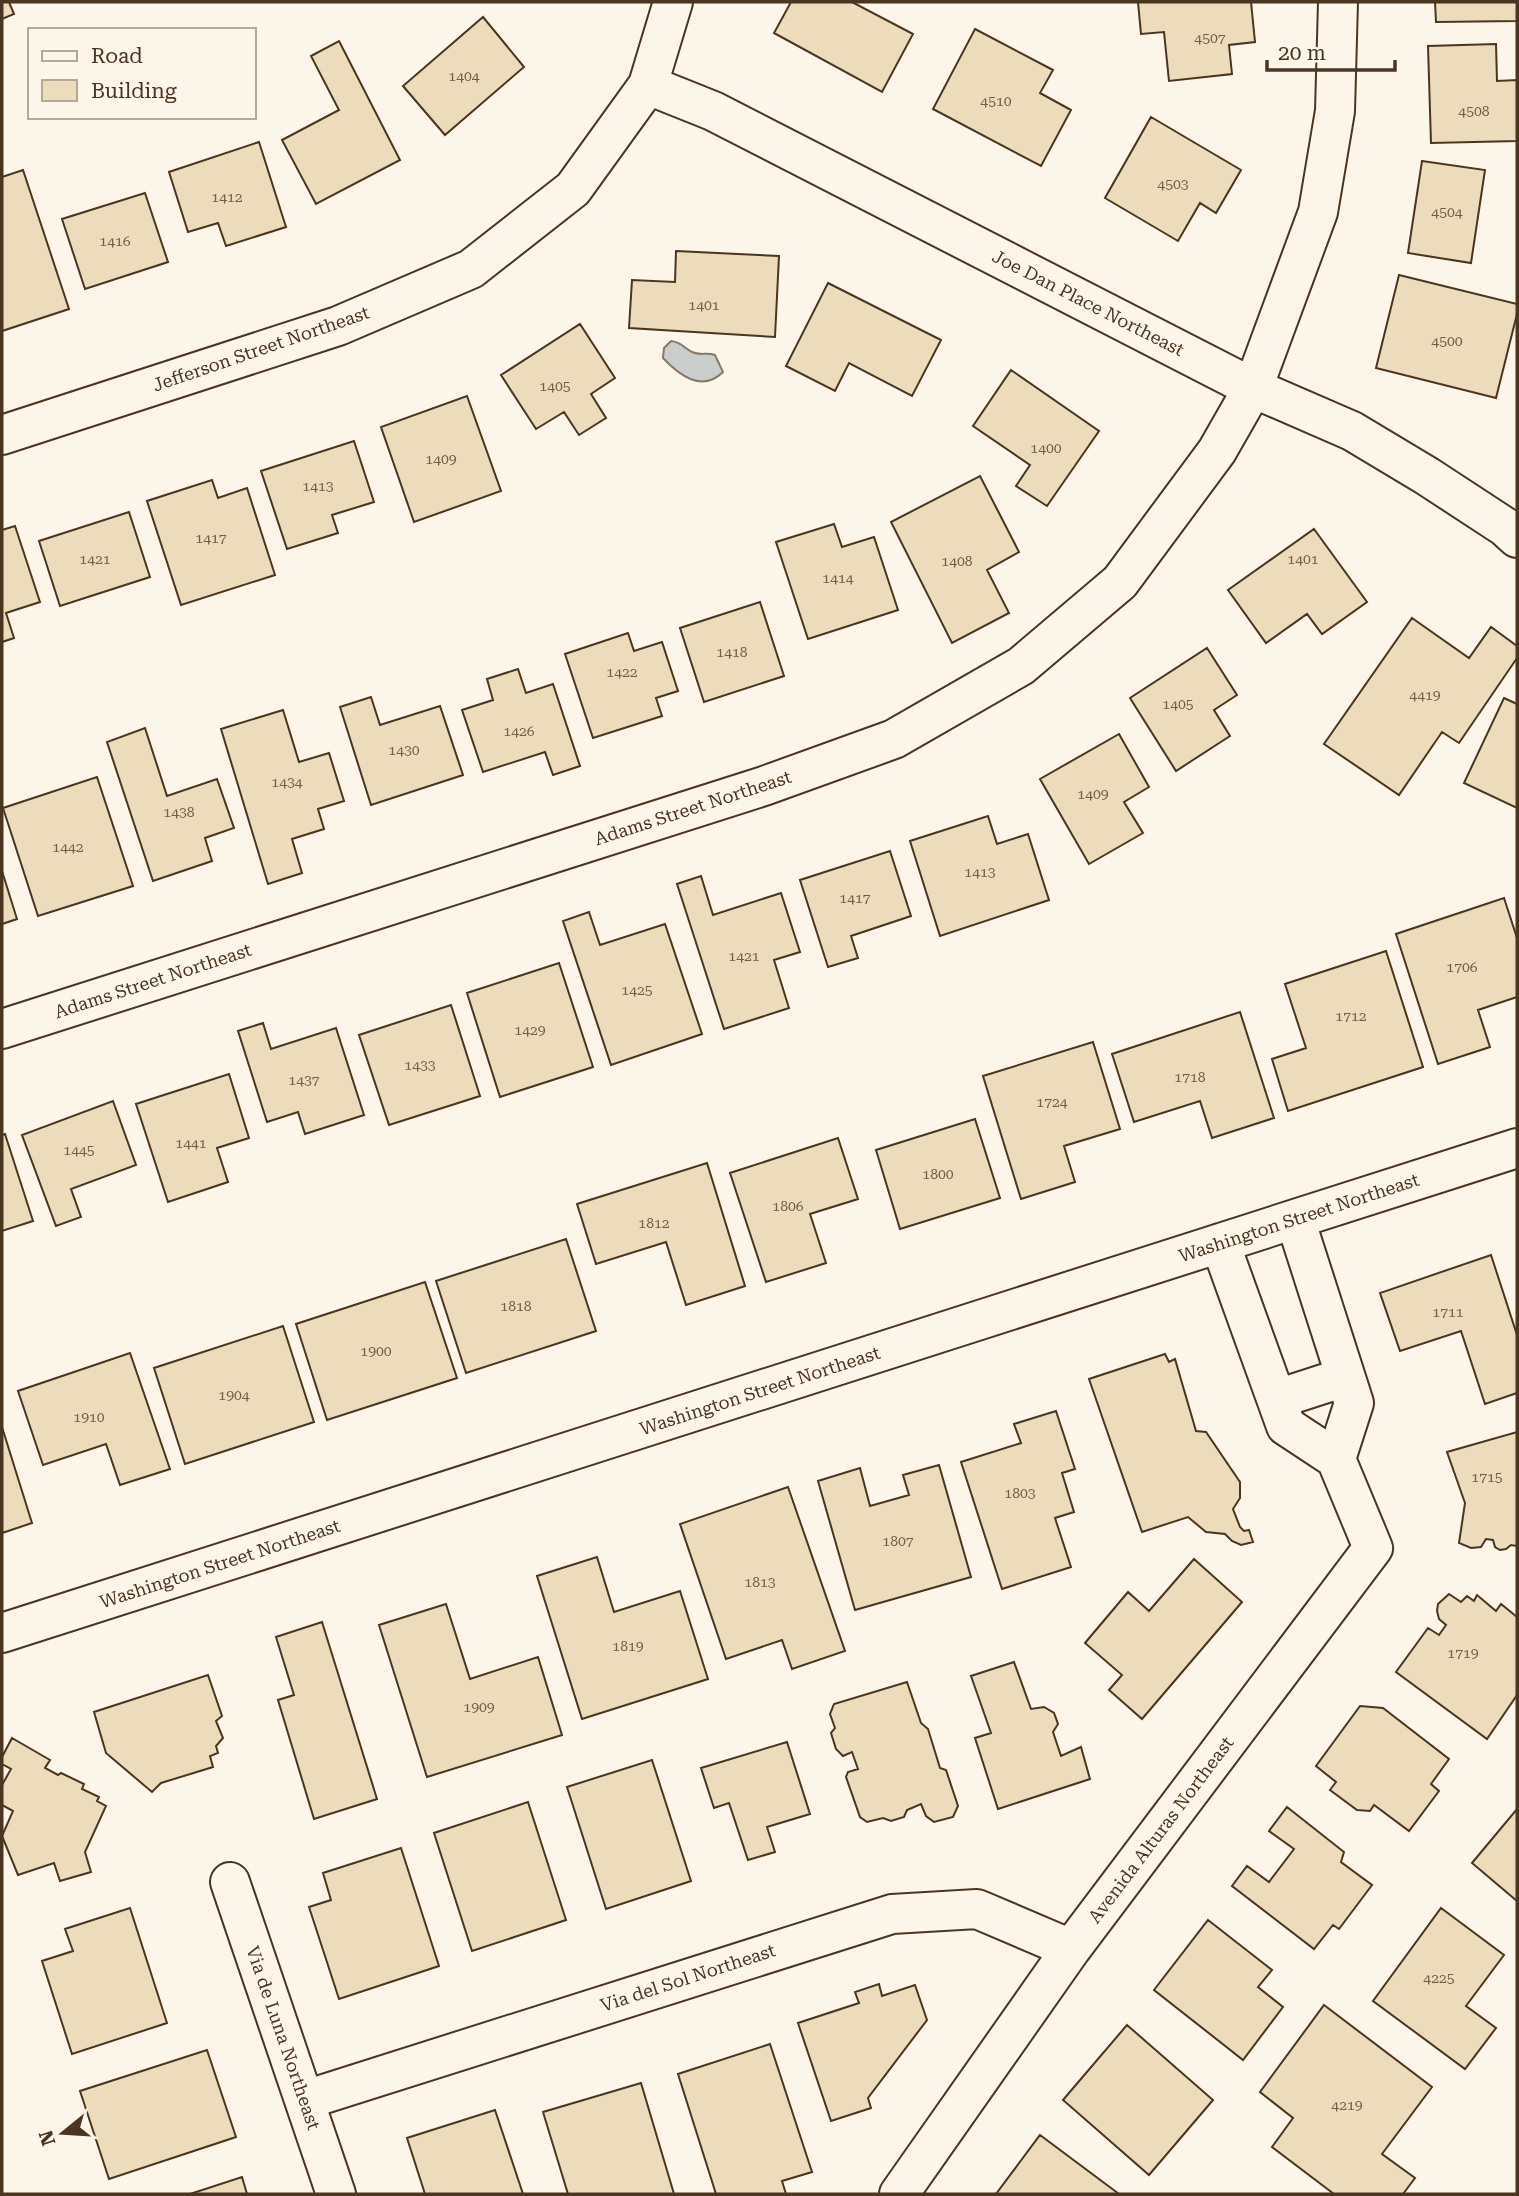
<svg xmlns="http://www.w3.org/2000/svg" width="1519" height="2196" font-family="'Roboto Serif',serif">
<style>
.water{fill:#c9cecd;stroke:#887966;stroke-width:2}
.building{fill:#ecdcbc;stroke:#4a3520;stroke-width:2}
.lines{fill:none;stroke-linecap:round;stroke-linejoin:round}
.minor-casing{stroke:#4a3520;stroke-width:42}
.minor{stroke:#fbf6e9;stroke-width:38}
.labels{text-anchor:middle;stroke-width:5;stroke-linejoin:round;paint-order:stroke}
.number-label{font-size:14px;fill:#725f47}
.street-label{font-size:18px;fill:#4a3520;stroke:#fbf6e9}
</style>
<rect width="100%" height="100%" fill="#fbf6e9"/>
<path class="water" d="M671 341C681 342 684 348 692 352 700 356 707 352 715 355L723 372C702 393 679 375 663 358L664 348Z"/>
<path class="building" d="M2 2H9L14 14 2 19Z
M791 2H852L913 34 882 92 774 33Z
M1138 2H1251L1255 42 1229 45 1232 74 1169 81 1164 32 1141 34Z
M1435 2H1517V21L1436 22Z
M483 17 524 67 445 135 403 86Z
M975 29 1053 70 1040 93 1071 110 1041 166 933 109Z
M339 41 400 160 316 204 282 140 339 110 311 56Z
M1496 44 1497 81 1517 80V141L1431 143 1428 46Z
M1151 117 1241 170 1216 213 1200 203 1178 241 1105 198Z
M259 142 286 227 226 246 218 223 188 232 169 172Z
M1422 161 1485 170 1471 263 1408 253Z
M23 170 69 309 2 331V177Z
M145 193 168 262 85 289 62 219Z
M676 251 779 256 775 337 629 328 632 280 675 282Z
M1399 275 1517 304V314L1496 398 1376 368Z
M828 283 941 340 912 396 849 363 835 391 786 366Z
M580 324 615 378 591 394 606 418 579 435 564 412 536 429 501 375Z
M1011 370 1099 431 1047 506 1016 486 1030 465 973 426Z
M467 396 501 491 414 522 381 427Z
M354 441 374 502 332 515 338 533 287 549 261 471Z
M980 476 1019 552 987 570 1009 613 952 643 891 522Z
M212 480 218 498 247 488 275 575 181 605 147 501Z
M129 512 150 577 60 606 39 541Z
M834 524 842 547 874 537 898 610 808 639 776 542Z
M15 526 40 602 6 613 14 638 2 642V530Z
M1314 529 1367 602 1322 634 1307 614 1266 643 1228 590Z
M760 602 784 676 704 702 680 628Z
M1412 618 1469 658 1491 627 1517 646V658L1459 743 1442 732 1399 795 1324 744Z
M628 633 634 651 662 642 678 691 656 698 662 716 593 738 565 654Z
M1207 648 1237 695 1214 710 1230 736 1176 771 1130 698Z
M518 669 526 693 553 684 580 766 553 775 545 752 483 772 462 710 493 700 487 679Z
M371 697 380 725 440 706 463 775 371 805 340 707Z
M1504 698 1517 704V808L1464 783Z
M283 710 299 762 329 753 344 801 318 809 324 829 292 839 302 873 268 884 221 729Z
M145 728 167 796 217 779 234 828 205 838 212 861 153 881 107 742Z
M1119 734 1149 787 1124 802 1143 833 1089 864 1040 779Z
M97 777 133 886 38 916 3 808Z
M988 816 997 844 1028 834 1049 900 940 936 910 841Z
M890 851 911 916 851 936 858 958 828 967 800 880Z
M2 871 17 919 2 924Z
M701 876 713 915 781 893 800 952 774 960 789 1008 724 1029 677 884Z
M1504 898 1517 938V997L1478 1010 1490 1047 1438 1064 1396 934Z
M589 912 600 945 665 924 702 1034 611 1065 563 921Z
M1386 951 1423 1067 1288 1111 1272 1059 1306 1048 1285 984Z
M559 963 593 1067 500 1097 467 993Z
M451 1005 480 1096 389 1125 359 1035Z
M1240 1012 1274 1118 1212 1138 1200 1101 1134 1122 1112 1054Z
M263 1023 271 1049 336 1028 364 1115 305 1134 298 1112 267 1122 238 1031Z
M1093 1042 1120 1129 1064 1146 1075 1182 1021 1199 983 1076Z
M229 1074 249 1138 217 1148 228 1182 168 1202 136 1104Z
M113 1101 136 1165 71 1189 81 1217 56 1226 22 1135Z
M975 1119 1000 1198 900 1229 876 1150Z
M5 1134 33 1221 2 1231V1135Z
M838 1138 858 1199 810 1214 826 1263 766 1282 730 1173Z
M707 1163 745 1286 686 1305 666 1242 596 1264 577 1204Z
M566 1239 596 1331 466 1373 436 1281Z
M1491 1255 1517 1335V1393L1485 1404 1461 1331 1400 1351 1380 1293Z
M425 1282 457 1378 327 1420 296 1324Z
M283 1326 314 1422 185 1464 154 1368Z
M130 1353 170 1469 120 1485 106 1444 43 1465 18 1391Z
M1165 1354 1169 1362 1175 1359 1196 1431 1206 1432 1240 1482V1498L1233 1509 1240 1527 1244 1531 1249 1530 1253 1542 1241 1545 1232 1541 1225 1534 1206 1532 1188 1517 1142 1532 1089 1379Z
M1056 1411 1075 1469 1062 1473 1074 1512 1055 1518 1071 1567 1002 1589 961 1462 1021 1443 1014 1424Z
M2 1427 32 1523 2 1533Z
M1517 1432V1546L1511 1545 1506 1549 1500 1550 1495 1547 1493 1540 1486 1539 1481 1547 1471 1548 1459 1543 1465 1503 1447 1452Z
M939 1465 971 1577 855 1610 818 1481 860 1468 870 1506 909 1495 903 1475Z
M788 1487 845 1651 792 1669 782 1640 726 1659 680 1524Z
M597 1557 614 1612 680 1591 708 1679 582 1719 537 1576Z
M1194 1559 1242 1602 1142 1719 1109 1690 1122 1675 1085 1643 1128 1592 1149 1611Z
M1449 1594 1461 1602 1467 1596 1474 1601 1477 1595 1496 1611 1501 1604 1517 1617V1695L1487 1739 1396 1672 1428 1628 1439 1635 1446 1625 1439 1619 1437 1611 1438 1604Z
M446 1604 470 1679 538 1657 562 1735 427 1777 379 1625Z
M322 1622 377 1799 314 1819 278 1700 294 1695 276 1637Z
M1014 1662 1031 1709 1044 1707 1054 1713 1058 1724 1053 1732 1061 1756 1081 1747 1090 1779 998 1809 975 1738 991 1733 971 1676Z
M208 1675 222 1716 216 1721 223 1738 216 1746 218 1753 210 1756 213 1767 161 1783 152 1792 106 1753 94 1712Z
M907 1682 921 1723 928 1729 940 1768 946 1770 958 1806 953 1817 934 1822 926 1816 921 1804 907 1810 904 1817 891 1821 883 1818 867 1822 860 1817 846 1777 848 1772 858 1769 852 1752 843 1756 836 1749 831 1733 835 1728 830 1714 834 1704Z
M1360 1706 1383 1708 1449 1759 1431 1784 1439 1791 1409 1831 1374 1805 1370 1811 1357 1810 1330 1790 1336 1782 1316 1766Z
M12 1738 50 1760 45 1768 58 1775 61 1773 84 1784 82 1789 99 1797 97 1801 106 1806 85 1852 91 1872 60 1881 54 1863 18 1875 2 1836 13 1811 2 1805V1785L11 1769 2 1764V1757Z
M787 1742 810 1814 767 1827 775 1852 748 1860 729 1803 714 1808 701 1768Z
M652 1760 691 1881 606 1909 567 1787Z
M528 1802 566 1920 472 1951 434 1833Z
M1287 1807 1344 1852 1341 1862 1372 1885 1339 1929 1333 1925 1314 1949 1232 1886 1247 1866 1269 1882 1294 1849 1269 1831Z
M1517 1809V1901L1472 1863Z
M401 1848 439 1966 339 1999 309 1907 331 1900 323 1873Z
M130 1908 167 2023 72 2054 42 1961 73 1951 65 1929Z
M1441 1908 1504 1955 1466 2006 1496 2028 1465 2069 1373 2001Z
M1208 1920 1272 1970 1258 1987 1283 2007 1243 2060 1154 1990Z
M879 1984 882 1996 915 1985 927 2020 868 2098 871 2108 831 2121 798 2023 859 2003 855 1992Z
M1324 2005 1432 2087 1382 2154 1415 2178 1403 2194H1334L1272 2147 1293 2118 1260 2092Z
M1127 2025 1213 2100 1149 2175 1063 2100Z
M770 2044 812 2172 782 2181 786 2194H716L678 2074Z
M207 2050 236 2137 109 2179 80 2091Z
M641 2083 674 2194H568L543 2112Z
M495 2110 523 2194H425L407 2138Z
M1040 2135 1119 2194H996Z
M242 2177 247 2194H190Z"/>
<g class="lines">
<defs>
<path id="minor" d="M648 85 713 111 1253 388 1352 431 1427 476 1505 527 1517 538
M2 435 338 326 471 269 573 189 648 85 673 2
M2 1029 764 786 894 739 1021 666 1120 582 1217 451 1253 388 1318 212 1335 111 1338 2
M1295 1219 1354 1403 1336 1459
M1277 1399 1345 1377
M2 1633 1517 1148
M230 1882 336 2194
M305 2100 892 1914 977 1909 1071 1949
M899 2194 1071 1949 1373 1548 1336 1459 1286 1426 1220 1243"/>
</defs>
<use href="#minor" class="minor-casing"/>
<use href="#minor" class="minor"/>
</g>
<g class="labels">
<g class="number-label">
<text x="1210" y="43">4507</text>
<text x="464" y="81">1404</text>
<text x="996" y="106">4510</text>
<text x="1474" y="116">4508</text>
<text x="1173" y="189">4503</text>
<text x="227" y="202">1412</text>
<text x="1447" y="217">4504</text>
<text x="115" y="246">1416</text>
<text x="704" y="310">1401</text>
<text x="1447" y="346">4500</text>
<text x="555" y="391">1405</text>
<text x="1046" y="453">1400</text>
<text x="441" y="464">1409</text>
<text x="318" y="491">1413</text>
<text x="211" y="543">1417</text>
<text x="95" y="564">1421</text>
<text x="1303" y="564">1401</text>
<text x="957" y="566">1408</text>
<text x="838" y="583">1414</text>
<text x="732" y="657">1418</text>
<text x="622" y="677">1422</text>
<text x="1425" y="700">4419</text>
<text x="1178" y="709">1405</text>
<text x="519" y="736">1426</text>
<text x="404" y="755">1430</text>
<text x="287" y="787">1434</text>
<text x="1093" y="799">1409</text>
<text x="179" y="817">1438</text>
<text x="68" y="852">1442</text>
<text x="980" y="877">1413</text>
<text x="855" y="903">1417</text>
<text x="744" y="961">1421</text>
<text x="1462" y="972">1706</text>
<text x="637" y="995">1425</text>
<text x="1351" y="1021">1712</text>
<text x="530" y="1035">1429</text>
<text x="420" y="1070">1433</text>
<text x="1190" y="1082">1718</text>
<text x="304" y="1085">1437</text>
<text x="1052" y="1107">1724</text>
<text x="191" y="1148">1441</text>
<text x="79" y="1155">1445</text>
<text x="938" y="1179">1800</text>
<text x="788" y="1211">1806</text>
<text x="654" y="1228">1812</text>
<text x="516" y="1311">1818</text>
<text x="1448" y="1317">1711</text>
<text x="376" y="1356">1900</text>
<text x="234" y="1400">1904</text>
<text x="89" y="1422">1910</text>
<text x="1487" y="1482">1715</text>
<text x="1020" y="1498">1803</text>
<text x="898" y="1546">1807</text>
<text x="760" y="1587">1813</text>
<text x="628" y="1651">1819</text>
<text x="1463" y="1658">1719</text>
<text x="479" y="1712">1909</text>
<text x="1439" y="1983">4225</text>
<text x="1347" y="2110">4219</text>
</g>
<g class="street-label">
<text transform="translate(1088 303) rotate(27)" y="6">Joe Dan Place Northeast</text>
<text transform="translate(261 349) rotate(-19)" y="6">Jefferson Street Northeast</text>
<text transform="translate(693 808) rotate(-18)" y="6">Adams Street Northeast</text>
<text transform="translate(153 981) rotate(-18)" y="6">Adams Street Northeast</text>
<text transform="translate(1299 1218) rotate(-18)" y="6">Washington Street Northeast</text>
<text transform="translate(760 1391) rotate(-18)" y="6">Washington Street Northeast</text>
<text transform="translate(220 1564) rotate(-18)" y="6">Washington Street Northeast</text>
<text transform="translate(1161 1830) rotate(-53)" y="6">Avenida Alturas Northeast</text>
<text transform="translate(688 1978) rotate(-18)" y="6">Via del Sol Northeast</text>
<text transform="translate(283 2038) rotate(71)" y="6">Via de Luna Northeast</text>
</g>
</g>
<rect width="1519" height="2196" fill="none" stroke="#4a3520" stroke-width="7"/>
<rect x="28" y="28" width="228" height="91" fill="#fbf6e9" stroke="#b4a999" stroke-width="2"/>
<rect x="42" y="51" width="35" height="10" fill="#fbf6e9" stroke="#b4a999" stroke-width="2"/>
<text x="91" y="63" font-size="21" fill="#4a3520">Road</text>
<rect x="42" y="80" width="35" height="21" fill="#ecdcbc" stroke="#b4a999" stroke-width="2"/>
<text x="91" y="98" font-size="21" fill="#4a3520">Building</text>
<g transform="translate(63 2133) rotate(252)" stroke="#fbf6e9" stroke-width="5" paint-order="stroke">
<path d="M0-5L12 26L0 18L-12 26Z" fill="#4a3520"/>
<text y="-10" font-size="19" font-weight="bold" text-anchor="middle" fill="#4a3520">N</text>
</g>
<path d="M1267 60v10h128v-10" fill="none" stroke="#4a3520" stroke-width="3.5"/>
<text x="1278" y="60" font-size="21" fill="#4a3520" stroke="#fbf6e9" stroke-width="5" paint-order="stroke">20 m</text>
</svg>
